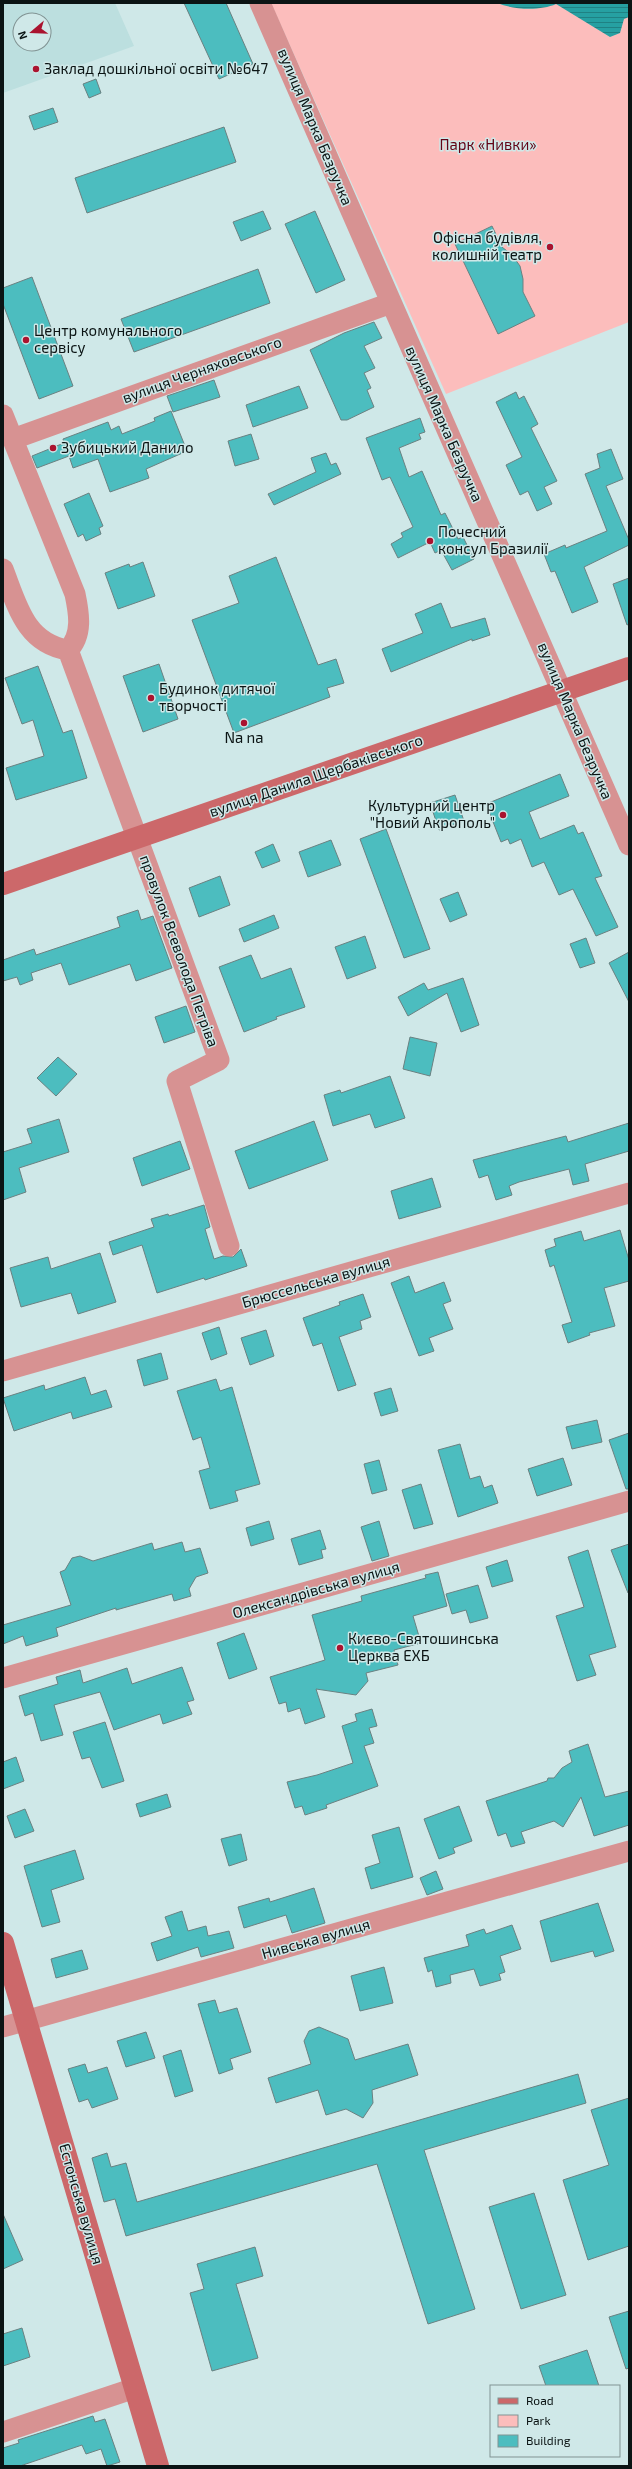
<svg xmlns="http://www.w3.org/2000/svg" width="632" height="2469" font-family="'Exo 2',sans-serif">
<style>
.built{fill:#bcdfdf;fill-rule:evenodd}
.park{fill:#fcbdbc}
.water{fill:url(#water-rules)}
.building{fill:#4cbdbf;stroke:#6a8181}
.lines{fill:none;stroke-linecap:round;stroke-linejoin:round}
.street{stroke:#d79292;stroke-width:21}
.secondary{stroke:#cc686a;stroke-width:22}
.poi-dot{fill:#aa132f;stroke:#cfe8e8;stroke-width:1.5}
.labels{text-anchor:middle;stroke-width:3;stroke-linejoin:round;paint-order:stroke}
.poi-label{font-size:15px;fill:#0b1414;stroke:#cfe8e8;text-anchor:start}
.street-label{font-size:15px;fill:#0b1414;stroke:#cfe8e8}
.park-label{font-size:15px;fill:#630316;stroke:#cfe8e8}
</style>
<defs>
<pattern id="water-rules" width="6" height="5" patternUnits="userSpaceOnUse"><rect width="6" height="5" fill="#26a0a2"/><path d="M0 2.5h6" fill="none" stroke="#1f8183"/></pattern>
</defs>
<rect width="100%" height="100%" fill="#cfe8e8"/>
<path class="built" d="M3 3H115L134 46 3 93ZM20 20H44V44H20Z"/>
<path class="park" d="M271 3H629V322L446 394Z"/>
<path class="water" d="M498 3H629V17L624 19 620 33 610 37 556 4C541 11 513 10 498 3Z"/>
<path class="building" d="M184 3H226L253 64 219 79Z
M96 79 101 93 89 98 83 84Z
M53 108 58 122 34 130 29 116Z
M224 127 236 162 87 213 75 178Z
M263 211 271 229 241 241 233 222Z
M315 211 345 280 316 293 285 224Z
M492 226 502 247 512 255 520 266 523 279V292L535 316 498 334 455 244Z
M258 269 270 303 134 352 121 319Z
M32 277 73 386 39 399 3 304V288Z
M374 322 382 338 364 346 375 368 364 373 371 388 367 390 374 407 347 420H341L310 350 344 333Z
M214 380 220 397 173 412 167 396Z
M299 386 308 408 253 427 246 405Z
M516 392 519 399 524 396 538 424 531 428 557 481 544 487 552 504 537 511 528 491 520 495 506 465 522 457 496 402Z
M171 411 187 451 146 469 149 478 110 492 98 459 73 468 69 456 37 468 32 456 64 443 63 439 108 422 111 430 119 426 122 434 155 421 154 418Z
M420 418 425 432 419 434 421 439 399 448 409 477 422 471 441 515 445 513 458 539 463 537 474 559 452 570 441 550 435 553 430 542 398 558 391 544 403 537 401 533 413 527 390 477 382 480 366 438Z
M251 434 259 459 235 466 228 441Z
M611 449 623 479 606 486 629 540V545L584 567 598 602 572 613 555 571 551 572 544 554 565 545 566 548 607 531 585 474 600 468 597 454Z
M326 453 331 465 336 463 341 474 274 505 268 494 316 472 311 458Z
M89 493 103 526 99 528 101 534 86 541 83 534 78 537 64 504Z
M276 557 318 665 336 659 344 683 327 688 330 697 234 733 192 620 239 603 229 576Z
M143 562 155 596 118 609 105 573 129 564 130 567Z
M629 578V624L627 625 613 584Z
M441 603 451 628 485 618 490 635 472 641V639L391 672 382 649 423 633 415 614Z
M159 664 178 719 143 732 123 676Z
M38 666 63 733 72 730 87 778 16 800 6 768 44 756 33 720 22 724 5 678Z
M560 774 569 796 529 812 540 839 574 825 578 834 583 832 602 876 595 878 618 927 596 936 573 889 559 895 544 862 532 867 521 839 510 844 508 839 501 842 486 804Z
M455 795 464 821 439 830 430 803Z
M386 829 430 949 404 958 360 839Z
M331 840 341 865 308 877 299 852Z
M273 844 280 861 262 868 255 852Z
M220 876 230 905 199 917 189 888Z
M458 892 467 915 450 922 440 899Z
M138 910 141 920 153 916 172 968 136 981 130 964 69 985 61 963 31 973 33 980 20 985 17 977 3 981V960L34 949 36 955 120 927 117 917Z
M274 915 279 928 244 942 239 929Z
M365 936 376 968 347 979 335 947Z
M586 938 595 963 580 968 570 944Z
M629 952V1002L609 963Z
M251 955 261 979 291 968 305 1007 276 1017 277 1019 244 1032 219 967Z
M463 978 479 1025 461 1032 447 993 408 1016 398 997 424 983 428 990Z
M186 1006 195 1032 164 1043 155 1017Z
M410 1037 437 1043 430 1076 403 1069Z
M58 1057 77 1074 56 1096 37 1078Z
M390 1076 405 1118 375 1128 370 1114 333 1126 324 1095 340 1090 341 1093Z
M59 1119 69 1152 19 1168 26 1192 3 1200V1152L32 1143 27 1129Z
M314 1121 328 1160 249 1189 235 1151Z
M629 1123V1151L585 1164 589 1181 573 1185 569 1169 519 1182 509 1186 512 1195 496 1200 488 1175 479 1178 473 1160 566 1136 568 1142Z
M180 1141 190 1169 142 1186 133 1158Z
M432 1178 441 1207 399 1219 391 1191Z
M204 1205 210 1227 205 1229 214 1259 223 1256 233 1257 241 1249 247 1266 205 1280 204 1278 157 1293 142 1245 113 1255 109 1242 154 1227 151 1219 168 1214 169 1216Z
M620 1230 629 1260V1281L604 1288 615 1326 589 1333 590 1335 568 1343 562 1325 572 1322 554 1265 550 1267 545 1250 556 1246 554 1239 581 1231 584 1241Z
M100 1253 116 1302 78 1314 71 1293 21 1307 10 1268 48 1257 51 1269Z
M409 1276 415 1293 444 1282 451 1301 443 1304 453 1329 429 1338 434 1351 419 1356 391 1283Z
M363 1294 371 1317 360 1321 362 1329 339 1337 356 1385 338 1391 322 1343 313 1346 303 1318 340 1305 339 1302Z
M219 1327 227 1354 211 1360 202 1333Z
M266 1330 274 1356 250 1365 241 1338Z
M161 1353 168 1379 144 1386 137 1360Z
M85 1377 91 1395 106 1390 112 1407 73 1419 71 1412 14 1431 3 1398 44 1385 45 1390Z
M216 1379 220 1391 232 1387 260 1484 235 1491 238 1501 210 1509 199 1471 210 1468 201 1437 193 1440 177 1391Z
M391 1388 398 1411 381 1416 374 1393Z
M597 1420 602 1442 572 1449 566 1427Z
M629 1433V1489H626L609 1440Z
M460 1444 470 1479 480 1476 484 1488 492 1485 498 1503 458 1517 438 1450Z
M563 1458 572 1485 537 1496 528 1469Z
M379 1460 387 1490 372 1494 364 1464Z
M421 1484 433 1524 414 1529 402 1490Z
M269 1521 274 1539 251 1546 246 1528Z
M379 1521 389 1556 372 1561 361 1527Z
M320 1530 326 1549 321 1550 323 1558 299 1565 291 1539Z
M182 1542 185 1552 200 1548 208 1573 196 1577 189 1589 191 1596 174 1601 172 1594 116 1610V1608L56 1628 58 1636 26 1646 23 1636 3 1644V1625L71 1605 60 1572 65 1570 72 1558 80 1556 93 1561 152 1543 154 1550Z
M629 1544V1593H628L611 1550Z
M588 1550 616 1647 589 1655 596 1675 577 1681 556 1616 584 1607 568 1557Z
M507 1560 513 1581 492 1587 486 1567Z
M438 1572 447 1606 413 1616 421 1643 394 1650 398 1665 366 1673 368 1681 356 1695 316 1689 325 1717 305 1724 300 1708 288 1712 286 1702 279 1704 270 1677 325 1660 312 1615 362 1601 361 1596 426 1578 425 1575Z
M478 1585 488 1618 470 1623 466 1610 452 1614 446 1594Z
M244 1633 257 1669 229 1679 217 1643Z
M182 1667 194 1700 187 1702 192 1714 163 1724 160 1714 114 1730 100 1692 54 1705 63 1735 41 1741 33 1713 25 1716 19 1696 58 1684 56 1677 80 1670 83 1683 127 1668 132 1684Z
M372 1709 377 1726 369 1728 374 1743 364 1746 378 1786 326 1805 327 1808 305 1815 302 1806 295 1808 287 1782 317 1775 353 1763 342 1726 357 1721 355 1714Z
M105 1722 124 1781 102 1788 90 1757 82 1759 73 1732Z
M588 1744 605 1797 629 1791V1825L594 1836 581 1797 563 1827 554 1821 521 1832 525 1843 511 1847 506 1833 498 1836 486 1801 547 1781 548 1778H554L562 1768 572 1762 569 1751Z
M16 1757 24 1781 3 1789V1762Z
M167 1794 171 1807 140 1817 136 1804Z
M459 1806 472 1841 453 1848 455 1853 439 1859 424 1819Z
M25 1809 34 1831 15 1838 7 1816Z
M399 1827 413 1877 371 1889 365 1868 380 1863 372 1835Z
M241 1834 247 1860 229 1866 221 1839Z
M75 1850 84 1879 51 1890 60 1922 42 1927 24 1866Z
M436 1871 443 1889 427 1895 420 1878Z
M314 1888 325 1923 292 1933 286 1915 244 1928 238 1907 269 1898 270 1902Z
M598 1903 614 1951 595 1957 593 1951 551 1962 540 1921Z
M182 1911 188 1931 206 1926 208 1936 229 1931 234 1948 201 1957 198 1947 157 1961 151 1943 172 1936 165 1917Z
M512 1925 521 1949 500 1956 505 1972 499 1974 501 1980 480 1986 474 1969 450 1975 451 1983 436 1987 432 1970 428 1972 424 1958 469 1946 466 1935 484 1929 486 1934Z
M82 1950 88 1969 56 1978 51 1959Z
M384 1967 393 2003 360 2011 351 1976Z
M215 2000 219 2013 237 2008 251 2052 230 2059 233 2069 219 2074 198 2004Z
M319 2027 348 2039 355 2060 408 2044 418 2075 372 2090 373 2103 363 2118 346 2109 326 2115 318 2090 276 2103 268 2078 311 2064 304 2041 309 2031Z
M146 2032 155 2058 126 2067 117 2041Z
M181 2050 193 2091 175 2097 163 2056Z
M85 2064 88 2073 107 2067 118 2099 92 2108 88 2099 79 2102 68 2069Z
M578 2074 586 2103 424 2150 475 2309 428 2324 377 2164 126 2236 115 2199 104 2202 92 2158 107 2153 111 2167 126 2163 137 2202Z
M629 2098V2246L588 2260 563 2180 609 2165 591 2110Z
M534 2193 566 2295 521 2309 489 2207Z
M3 2214 23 2260 3 2269Z
M255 2247 263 2276 236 2284 258 2358 212 2371 190 2293 204 2289 197 2264Z
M629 2311V2368L626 2369 609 2317Z
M22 2328 30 2357 3 2366V2334Z
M587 2350 599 2386H546L539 2366Z
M93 2416 95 2422 105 2419 120 2462 107 2466 101 2449 86 2454 82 2445 20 2466H3V2448L19 2443 18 2440Z"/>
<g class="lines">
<path class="street" d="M260 3 629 845
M3 415 75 594C79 613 83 635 68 650
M13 439 391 303
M3 569C17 605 25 643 68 650
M68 650 219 1060 177 1081 229 1246
M3 1371 629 1193
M3 1678 629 1501
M3 2027 629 1851
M3 2432 135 2388"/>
<path class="secondary" d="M3 884 629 668
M3 1943 158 2466"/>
</g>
<g class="poi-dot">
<circle cx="36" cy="69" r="4"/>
<circle cx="550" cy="247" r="4"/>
<circle cx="26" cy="340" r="4"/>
<circle cx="53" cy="448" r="4"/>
<circle cx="430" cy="541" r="4"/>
<circle cx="151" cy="698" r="4"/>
<circle cx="244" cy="723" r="4"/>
<circle cx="503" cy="815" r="4"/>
<circle cx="340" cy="1648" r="4"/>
</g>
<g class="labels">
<g class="poi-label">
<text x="44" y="74">Заклад дошкільної освіти №647</text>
<text x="542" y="243" text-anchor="end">Офісна будівля,<tspan x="542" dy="17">колишній театр</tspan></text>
<text x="34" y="336">Центр комунального<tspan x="34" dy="17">сервісу</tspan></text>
<text x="61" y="453">Зубицький Данило</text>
<text x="438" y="537">Почесний<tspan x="438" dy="17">консул Бразилії</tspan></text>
<text x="159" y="694">Будинок дитячої<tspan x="159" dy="17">творчості</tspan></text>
<text x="244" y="743" text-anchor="middle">Na na</text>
<text x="495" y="811" text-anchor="end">Культурний центр<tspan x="495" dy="17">"Новий Акрополь"</tspan></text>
<text x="348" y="1644">Києво-Святошинська<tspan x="348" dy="17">Церква ЕХБ</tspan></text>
</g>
<g class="street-label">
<text transform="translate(315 127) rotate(67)" y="5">вулиця Марка Безручка</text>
<text transform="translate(202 370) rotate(-20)" y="5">вулиця Черняховського</text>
<text transform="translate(444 424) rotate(66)" y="5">вулиця Марка Безручка</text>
<text transform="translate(575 721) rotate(67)" y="5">вулиця Марка Безручка</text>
<text transform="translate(316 776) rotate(-19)" y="5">вулиця Данила Щербаківського</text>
<text transform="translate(179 951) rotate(70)" y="5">провулок Всеволода Петріва</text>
<text transform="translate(316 1282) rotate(-16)" y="5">Брюссельська вулиця</text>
<text transform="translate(316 1590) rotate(-16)" y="5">Олександрівська вулиця</text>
<text transform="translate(316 1939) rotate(-16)" y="5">Нивська вулиця</text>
<text transform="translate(81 2204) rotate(74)" y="5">Естонська вулиця</text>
</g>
<g class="park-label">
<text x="488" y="150">Парк «Нивки»</text>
</g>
</g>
<rect width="632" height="2469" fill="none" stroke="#0b1414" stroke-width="8"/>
<rect x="490" y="2385" width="130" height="72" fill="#cfe8e8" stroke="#819393"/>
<rect x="498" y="2398" width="20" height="6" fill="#cc686a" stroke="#819393"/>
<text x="526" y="2405" font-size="12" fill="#0b1414">Road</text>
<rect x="498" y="2415" width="20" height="12" fill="#fcbdbc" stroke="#819393"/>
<text x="526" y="2425" font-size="12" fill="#0b1414">Park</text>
<rect x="498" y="2435" width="20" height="12" fill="#4cbdbf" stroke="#819393"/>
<text x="526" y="2445" font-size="12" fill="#0b1414">Building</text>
<g transform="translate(32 32) rotate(251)"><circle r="19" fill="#cfe8e8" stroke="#819393"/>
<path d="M0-3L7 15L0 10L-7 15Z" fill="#aa132f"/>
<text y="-6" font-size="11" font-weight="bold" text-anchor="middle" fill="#0b1414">N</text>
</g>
</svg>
